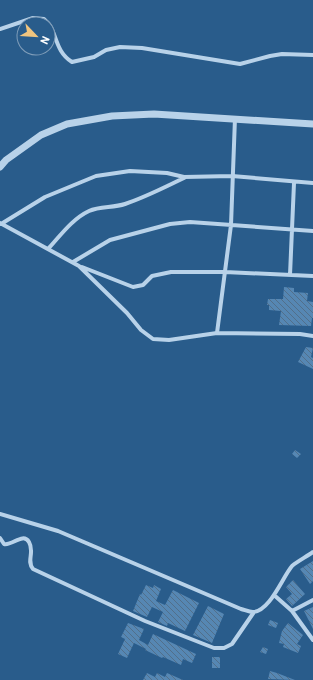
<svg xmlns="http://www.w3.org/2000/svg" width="313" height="680" font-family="Barlow,sans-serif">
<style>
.building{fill:url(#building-back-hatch)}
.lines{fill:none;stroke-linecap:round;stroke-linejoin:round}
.minor{stroke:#b8d2e9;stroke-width:4}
.tertiary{stroke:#b8d2e9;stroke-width:7}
</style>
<defs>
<pattern id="building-back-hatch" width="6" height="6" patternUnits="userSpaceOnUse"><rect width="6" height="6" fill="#5687b3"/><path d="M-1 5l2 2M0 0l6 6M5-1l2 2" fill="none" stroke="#526f8a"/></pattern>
</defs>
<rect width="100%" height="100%" fill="#295c8b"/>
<path class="building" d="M284 287 294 288V292L308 293 307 301 313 302V318H312L311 326 279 325 281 311 269 310V305H267L268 299H283Z
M306 347 313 348 311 357 313 358V369L298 362Z
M295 450 301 454 297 458 292 454Z
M313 561V581L310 584 300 569Z
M293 580 305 594 292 606 286 599 292 594 286 587Z
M146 585 153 588 154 585 161 589 156 601 165 605 173 590 199 603 185 631 168 623 167 626 158 622 163 612 152 607 147 617 133 611 140 594 141 595Z
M208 606 224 614 212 643 193 635Z
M313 607V629L304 611Z
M270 620 278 623 276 628 268 625Z
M128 623 144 629 139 640 148 645 153 634 196 654 192 663 183 659 181 665 163 657 162 658 145 650 146 649 134 643 127 658 118 654 125 639 121 637Z
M288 623 303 635 297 644 301 646 298 653 283 647 284 644 279 643 282 631Z
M263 647 268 649 266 654 260 652Z
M212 657H220V668H212Z
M270 671 277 673 295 680 268 679Z
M147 673 155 677 157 673 165 677 167 673 183 680H143Z"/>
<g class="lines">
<path class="minor" d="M0 29 33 18 44 19C58 30 53 50 72 62L94 57 106 50 120 47 142 48 240 64 270 56 282 54 313 55
M0 223 79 266 127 313 141 330 153 339 169 340 217 333 300 334 313 336
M1 224 45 197 96 176 130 171 167 173 184 177 232 176 313 183
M48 249C60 236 72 219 89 211 100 206 113 208 125 204 146 197 165 187 184 178
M73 262 110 240 170 224 190 222 313 231
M82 267 133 287 143 285 152 276 171 272H225L313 276
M290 275 294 183
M217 333 231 225 235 118
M0 514 58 531 241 609C245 610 249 612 253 612 270 611 282 578 292 566 298 561 306 557 313 552
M0 538 4 544C12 546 23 532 29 542 35 552 26 561 33 569L145 621 214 648H224L232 644 254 612
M274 595 292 611 313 640
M292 611 313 600"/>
<path class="tertiary" d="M0 167 6 160 41 135 67 124 112 116 154 114 313 124"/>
</g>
<g transform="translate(36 36) rotate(115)"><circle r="19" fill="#295c8b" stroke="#7f9db9"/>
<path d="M0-3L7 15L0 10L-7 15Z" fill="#f0c57f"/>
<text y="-6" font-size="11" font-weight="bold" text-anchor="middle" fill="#ffffff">N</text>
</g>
</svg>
